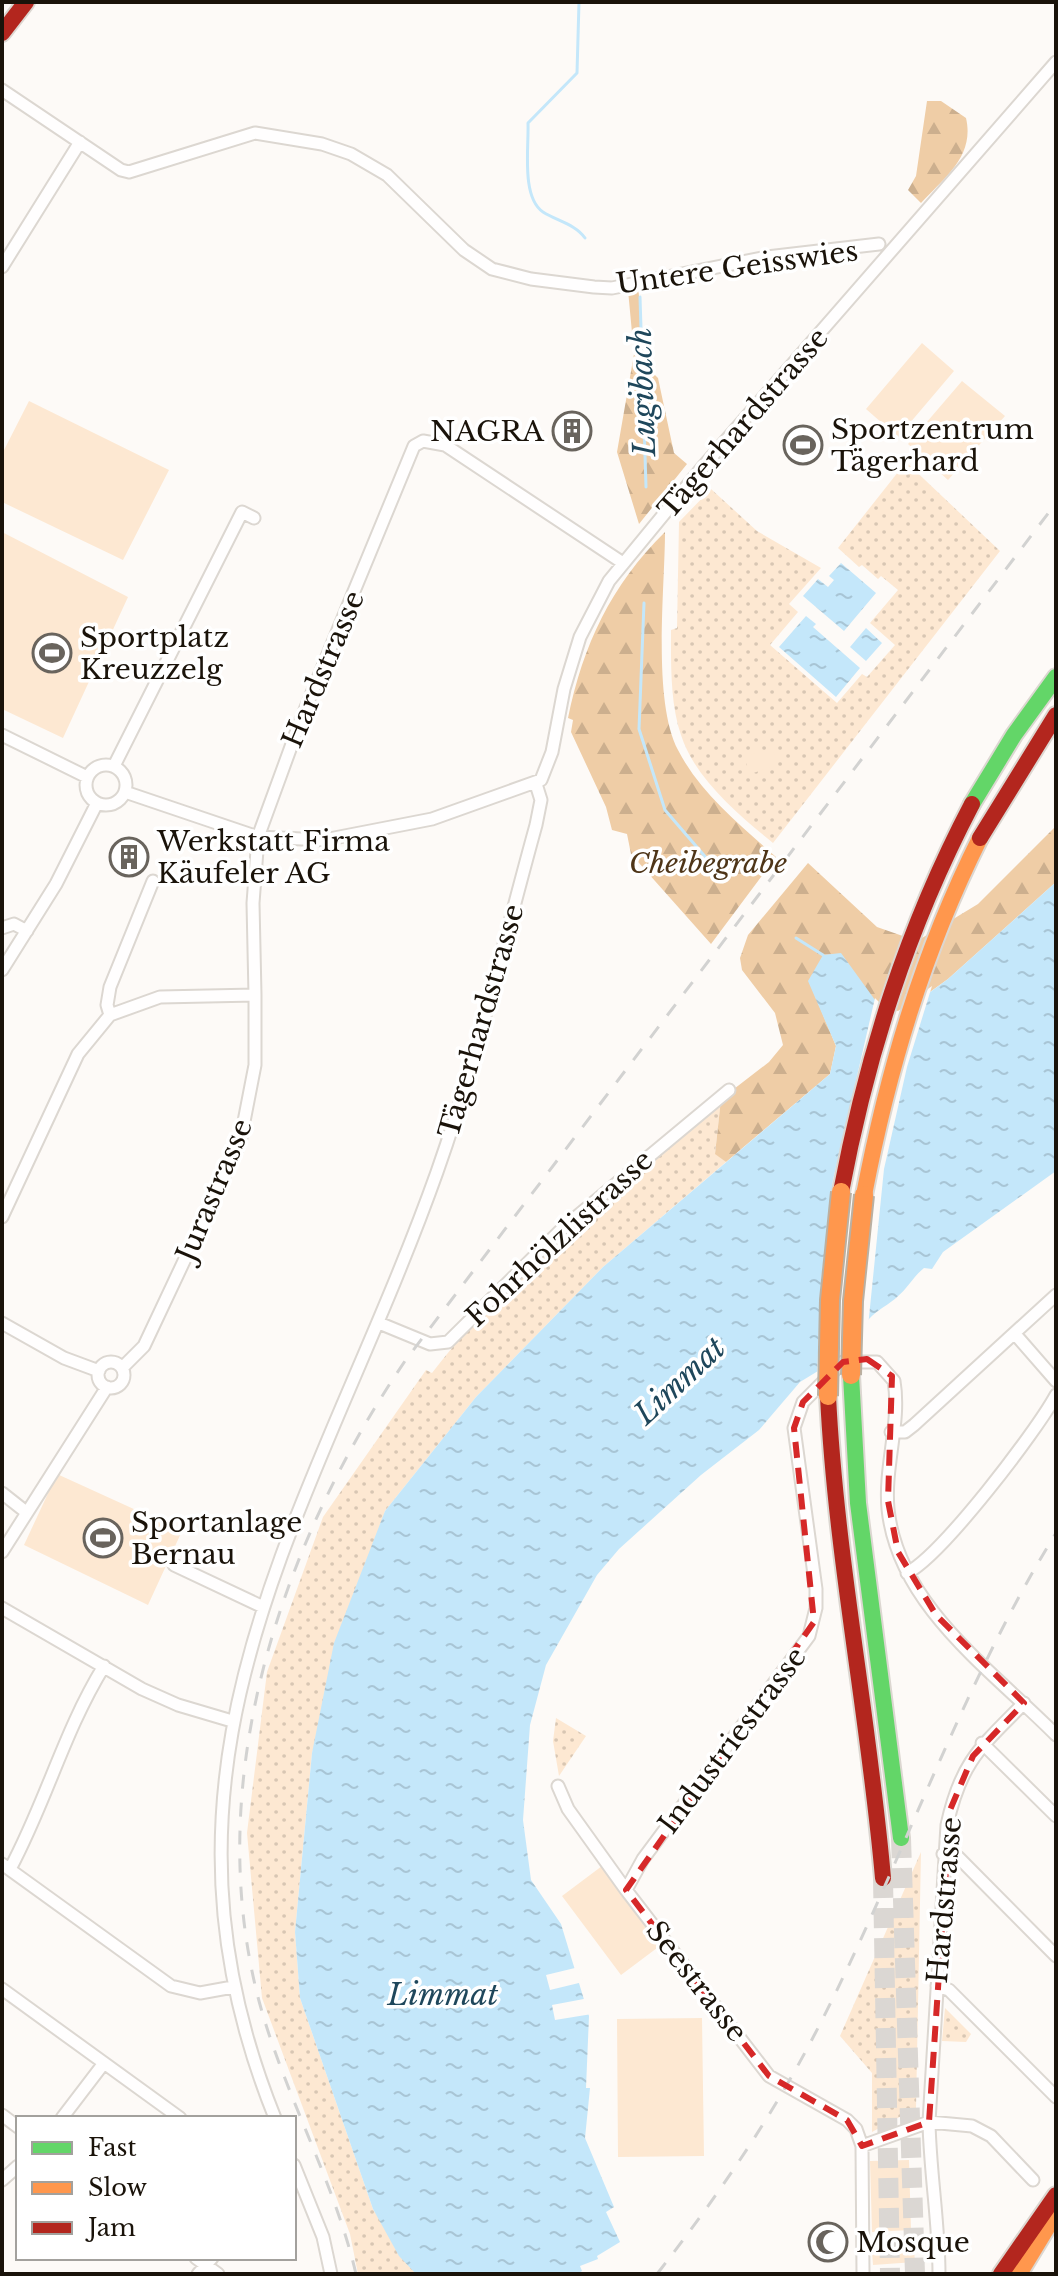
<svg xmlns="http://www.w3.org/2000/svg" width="1058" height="2276" font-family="'Libre Baskerville',serif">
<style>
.grass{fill:url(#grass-dots)}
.forest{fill:url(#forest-firs)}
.garden{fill:#fde8d2}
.water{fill:url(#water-ripples)}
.pier{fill:#fdfaf7}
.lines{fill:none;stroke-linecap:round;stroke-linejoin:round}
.stream{stroke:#c4e7fa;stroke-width:3}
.highway-tunnel{stroke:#dbd7d3;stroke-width:20;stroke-dasharray:20 10;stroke-linecap:butt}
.street-casing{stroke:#dcd7d1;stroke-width:15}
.fast-casing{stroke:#dcd7d1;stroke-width:20}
.slow-casing{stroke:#dcd7d1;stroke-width:20}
.jam-casing{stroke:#dcd7d1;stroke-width:20}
.street{stroke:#fffefe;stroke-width:11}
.fast{stroke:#63d668;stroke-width:16}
.slow{stroke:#ff974d;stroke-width:16}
.jam{stroke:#b3261e;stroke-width:16}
.rail{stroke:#d2d2d1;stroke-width:3;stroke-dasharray:14 14;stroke-linecap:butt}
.slow-bridge-casing{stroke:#bab0a2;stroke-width:22;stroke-linecap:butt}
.slow-bridge{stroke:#ff974d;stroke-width:18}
.marked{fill:none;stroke:#d62828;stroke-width:6;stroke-dasharray:16 10;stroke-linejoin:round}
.labels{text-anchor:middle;stroke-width:7;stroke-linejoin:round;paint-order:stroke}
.street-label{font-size:28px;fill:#1a130a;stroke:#fff}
.poi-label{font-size:28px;fill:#1a130a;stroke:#fff;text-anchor:start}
.park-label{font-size:28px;font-style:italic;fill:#4e3518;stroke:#fff}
.water-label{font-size:30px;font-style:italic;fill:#1f475b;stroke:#fff}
</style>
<defs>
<pattern id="grass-dots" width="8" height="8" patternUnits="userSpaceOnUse" patternTransform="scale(2)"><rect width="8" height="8" fill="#fde8d2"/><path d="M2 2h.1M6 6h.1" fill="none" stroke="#d8c6b3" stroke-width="1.8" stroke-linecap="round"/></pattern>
<pattern id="forest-firs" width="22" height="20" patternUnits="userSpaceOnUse" patternTransform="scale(2)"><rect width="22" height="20" fill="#efcda6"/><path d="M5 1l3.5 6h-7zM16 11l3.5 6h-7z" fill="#ccaf8e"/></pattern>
<pattern id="water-ripples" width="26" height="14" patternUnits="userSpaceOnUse" patternTransform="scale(2)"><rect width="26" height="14" fill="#c4e7fa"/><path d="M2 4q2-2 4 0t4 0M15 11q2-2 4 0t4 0" fill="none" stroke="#a8c5d5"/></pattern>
</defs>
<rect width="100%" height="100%" fill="#fdfaf7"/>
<path class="grass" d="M906 462 1000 551 773 843C739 815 695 779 681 735 670 703 671 663 671 630L677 628 679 522 711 489 757 531 821 568 789 604 798 612 770 645 837 703 862 674 867 677 895 645 870 623 898 590 881 576 878 579 862 565 859 567 838 548Z
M721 1099 715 1153 726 1162 603 1267 476 1397 385 1511 312 1753 295 1932 300 1998 373 2209 416 2274H358L350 2234 262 1998 247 1833 267 1672 323 1517 426 1370 432 1373C512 1268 620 1184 721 1099Z
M556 1718 586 1736 559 1776 553 1741Z
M921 1852 916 2108 872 2132V2073L840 2036Z
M945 2008 971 2034 966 2042 942 2041Z"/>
<path class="forest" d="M927 101H941L966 118C975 156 944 178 921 203L908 190 916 176Z
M638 285 645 365 658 378 674 453 687 464 639 524 617 452 634 354 628 290Z
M665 532C665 589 652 700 678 750 700 793 740 825 776 857L711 944 631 854 627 834 612 830 606 807 571 732 573 720 568 718C583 645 611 585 665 532Z
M1056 826V882L948 979 898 1015 809 981 836 1046 830 1074 726 1162 715 1154 721 1099 769 1062 783 1045 775 1013 742 970 740 958 748 935 808 863 877 927 917 941 978 904Z"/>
<path class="garden" d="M922 343 954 371 898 437 866 409Z
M962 381 1005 416 948 480 908 444Z
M29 401 169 470 123 560 2 502V454Z
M2 532 128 597 63 738 2 709Z
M772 748 778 765 750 774 744 757Z
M57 1474 182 1531 148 1605 24 1545Z
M602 1866 661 1945 621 1975 562 1896Z
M702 2018 704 2156 618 2157 617 2019Z
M909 2160 911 2230 872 2232 870 2161Z
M913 2236 915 2262 873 2265 871 2239Z"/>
<path class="water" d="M841 563 876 593 844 631 803 596 818 579 828 587 834 580 829 576Z
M806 616 816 624 813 627 860 668 836 697 779 647Z
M866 628 882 643 866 661 850 647Z
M1056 882V1171L943 1252 932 1269 924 1268C913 1277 907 1289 897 1297 884 1309 872 1311 863 1328L818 1371 800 1382 759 1430 701 1475 619 1549 597 1575 546 1665 530 1725 523 1820 531 1880 561 1924 589 2016 586 2088H590L585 2138 614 2207 606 2212 620 2242 597 2256 598 2259 580 2266 582 2271 577 2274H416L399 2256 373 2209 300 1998 295 1932 312 1753 334 1643 385 1511 476 1397 603 1267 830 1074 836 1046 808 981 823 955 841 953 883 1011 899 1015 948 979Z"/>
<path class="pier" d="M932 986 907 1067 884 1169 868 1327 817 1376 821 1281 833 1180 875 998 885 1008 898 1011Z
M579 1967 583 1982 550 1990 546 1975Z
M589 1998 592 2014 555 2020 552 2005Z"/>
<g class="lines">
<path class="stream" d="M579 2 577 73 528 123C529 147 521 197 543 212 557 221 575 224 585 238
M640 297 646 487
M644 603 639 729 665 810 714 867
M796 938 823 955"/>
<path class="highway-tunnel" d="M901 1838 915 2274
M883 1878 890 2274"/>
<defs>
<path id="street" d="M2 90 121 170 129 172 255 133 322 144 351 154 387 175 464 250 492 269 531 279 594 287 612 288 767 257 879 244
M2 267 80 142
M2 735 87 777
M86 785a20 20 0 1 1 40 0a20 20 0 1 1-40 0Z
M114 766 242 512 254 518
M125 792 258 837 324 840 432 819 541 780 552 752 564 689 580 637 609 581 701 469 1056 62
M2 928 14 924 27 931
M2 970 56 884 97 803
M110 1015 107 1005 110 987 153 881
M2 1217 78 1054 110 1015 160 997 255 995 253 903 258 837 300 722 414 446 423 441 445 445 623 563
M2 1323 64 1358 99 1371
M379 1323 430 1344 448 1342 563 1228 729 1090
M1015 1334 1056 1381
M98 1375a13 13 0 1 1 26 0a13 13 0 1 1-26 0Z
M122 1368 144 1346 240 1142 255 1065V995
M891 1432H905L914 1425 1056 1295
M2 1493 26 1512
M2 1552 107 1387
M174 1565 261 1606
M907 1573C942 1555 1036 1432 1056 1395
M2 1608 142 1689 178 1705 232 1721
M982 1743 1056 1816
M558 1786 568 1809 626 1890 769 2076 847 2120 856 2129 862 2146 863 2274
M943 1854 958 1857 1056 1956
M2 1864 171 1986 200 1993 233 1987
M10 1869C46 1802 64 1731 104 1666
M626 1890 643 1859 809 1636 816 1608V1589L794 1428 803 1402 843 1362H877L894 1381C901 1422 884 1466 888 1509 898 1606 993 1671 1056 1735
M937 1986 949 1990 1056 2097
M2 1989 180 2118
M2 2115 18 2127
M62 2118 104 2063
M275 2118C127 1751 318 1506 437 1172 477 1059 504 940 536 825L541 800 536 784
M862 2146 929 2122 972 2126 991 2136 1033 2180
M294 2165 323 2237 331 2274
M2 2180 18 2166
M196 2258 218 2274
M198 2274 212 2258
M939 2274C939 2223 930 2173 929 2122L947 1825C961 1761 981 1747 1024 1703"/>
<path id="fast" d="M972 804 1014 735 1056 677
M851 1375 858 1503 901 1838"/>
<path id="slow" d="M864 1195C888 1070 923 952 980 838
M1019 2274 1056 2213"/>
<path id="jam" d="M2 33 26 2
M980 838 1056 715
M841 1192C867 1055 907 928 972 804
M828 1396C836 1558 869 1717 883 1878
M1001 2274 1056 2195"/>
</defs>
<use href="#street" class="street-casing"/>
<use href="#fast" class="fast-casing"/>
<use href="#slow" class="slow-casing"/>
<use href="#jam" class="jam-casing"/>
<use href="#street" class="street"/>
<use href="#fast" class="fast"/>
<use href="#slow" class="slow"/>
<use href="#jam" class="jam"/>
<path class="rail" d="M356 2274C334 2180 284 2094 259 2001 201 1781 281 1543 405 1361L1056 503
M657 2274C718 2196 774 2114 819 2026 902 1864 960 1688 1056 1533"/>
<defs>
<path id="slow-bridge" d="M851 1375 853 1301 864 1195
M828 1396 830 1300 841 1192"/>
</defs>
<use href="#slow-bridge" class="slow-bridge-casing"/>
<use href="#slow-bridge" class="slow-bridge"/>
</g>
<path class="marked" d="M867 1359 892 1376 888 1501 898 1552 936 1615 1024 1703 973 1756 950 1810 929 2122 862 2146 847 2120 769 2076 626 1890 814 1622 794 1428 803 1402 843 1362Z"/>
<defs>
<symbol id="building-ring" viewBox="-11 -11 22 22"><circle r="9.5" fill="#fff" stroke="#69645d" stroke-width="1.5"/><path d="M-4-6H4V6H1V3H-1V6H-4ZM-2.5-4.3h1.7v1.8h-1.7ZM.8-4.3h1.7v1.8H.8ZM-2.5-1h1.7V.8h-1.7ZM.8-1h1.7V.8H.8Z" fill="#69645d"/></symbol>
<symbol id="stadium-ring" viewBox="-11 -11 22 22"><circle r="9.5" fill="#fff" stroke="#69645d" stroke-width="1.5"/><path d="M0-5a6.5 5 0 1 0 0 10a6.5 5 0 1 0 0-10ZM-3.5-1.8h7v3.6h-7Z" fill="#69645d"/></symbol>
<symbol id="mosque-ring" viewBox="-11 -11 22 22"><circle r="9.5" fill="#fff" stroke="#69645d" stroke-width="1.5"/><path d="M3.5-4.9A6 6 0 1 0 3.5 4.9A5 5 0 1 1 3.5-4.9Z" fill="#69645d"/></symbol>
</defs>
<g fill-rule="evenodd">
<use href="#building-ring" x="550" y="409" width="44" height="44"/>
<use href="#stadium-ring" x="781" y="423" width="44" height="44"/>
<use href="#stadium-ring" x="30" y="631" width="44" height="44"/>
<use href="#building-ring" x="107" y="835" width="44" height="44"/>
<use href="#stadium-ring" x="81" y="1516" width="44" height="44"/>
<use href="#mosque-ring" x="806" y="2220" width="44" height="44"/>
</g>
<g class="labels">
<g class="street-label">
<text transform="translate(737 267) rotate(-8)" y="10">Untere Geisswies</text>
<text transform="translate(743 423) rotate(-49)" y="10">Tägerhardstrasse</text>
<text transform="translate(323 669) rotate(-67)" y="10">Hardstrasse</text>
<text transform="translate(481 1021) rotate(-74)" y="10">Tägerhardstrasse</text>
<text transform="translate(214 1190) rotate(-67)" y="10">Jurastrasse</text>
<text transform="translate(559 1238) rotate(-43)" y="10">Fohrhölzlistrasse</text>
<text transform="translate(732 1740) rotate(-53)" y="10">Industriestrasse</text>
<text transform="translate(944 1900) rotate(-85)" y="10">Hardstrasse</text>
<text transform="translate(697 1981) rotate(52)" y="10">Seestrasse</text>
</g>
<g class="poi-label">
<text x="831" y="439">Sportzentrum<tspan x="831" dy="32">Tägerhard</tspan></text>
<text x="544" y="441" text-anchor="end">NAGRA</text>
<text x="80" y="647">Sportplatz<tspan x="80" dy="32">Kreuzzelg</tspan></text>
<text x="157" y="851">Werkstatt Firma<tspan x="157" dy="32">Käufeler AG</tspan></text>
<text x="131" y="1532">Sportanlage<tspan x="131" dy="32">Bernau</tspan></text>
<text x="856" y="2252">Mosque</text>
</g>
<g class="park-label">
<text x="708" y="873">Cheibegrabe</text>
</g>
<g class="water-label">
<text transform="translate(643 392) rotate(-92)" y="10">Lugibach</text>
<text transform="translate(680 1381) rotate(-43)" y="10">Limmat</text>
<text x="443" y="2005">Limmat</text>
</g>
</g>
<rect width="1058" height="2276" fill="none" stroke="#1a130a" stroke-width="8"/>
<rect x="16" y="2116" width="280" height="144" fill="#ffffff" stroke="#a3a19d" stroke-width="2"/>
<rect x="32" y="2142" width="40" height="12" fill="#63d668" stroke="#a3a19d" stroke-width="2"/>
<text x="88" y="2156" font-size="24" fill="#1a130a">Fast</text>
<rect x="32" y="2182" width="40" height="12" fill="#ff974d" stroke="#a3a19d" stroke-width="2"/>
<text x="88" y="2196" font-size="24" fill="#1a130a">Slow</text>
<rect x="32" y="2222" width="40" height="12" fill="#b3261e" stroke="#a3a19d" stroke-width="2"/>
<text x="88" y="2236" font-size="24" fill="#1a130a">Jam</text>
</svg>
